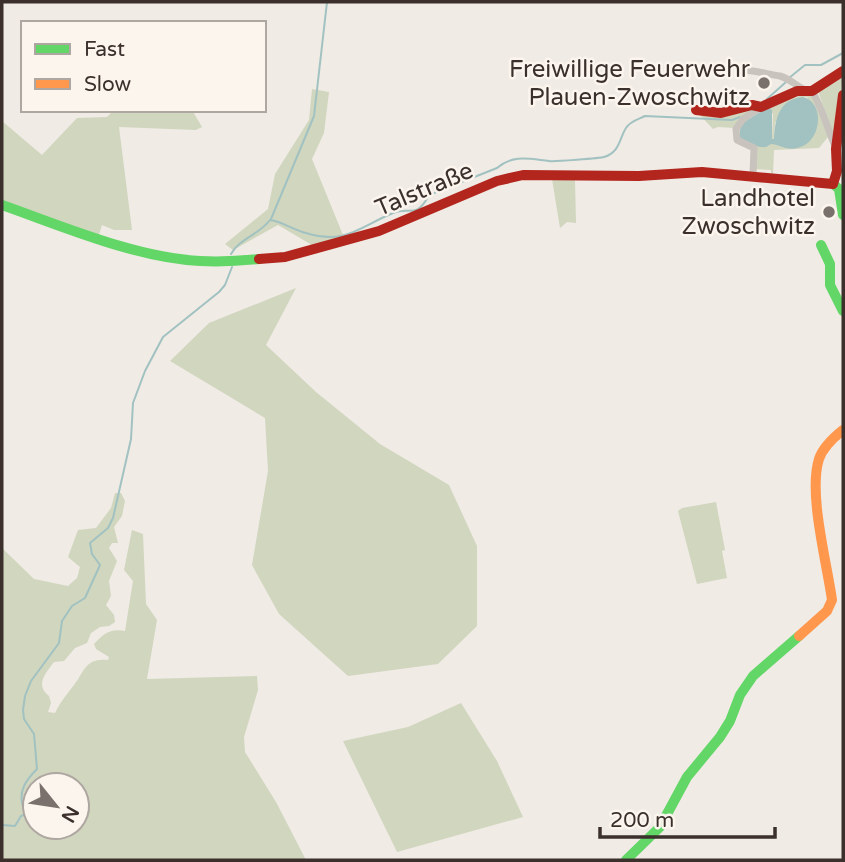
<svg xmlns="http://www.w3.org/2000/svg" width="845" height="862" font-family="'Varela Round',sans-serif">
<style>
.green{fill:#d1d6bf;fill-rule:evenodd}
.water{fill:#a1c2c1}
.lines{fill:none;stroke-linecap:round;stroke-linejoin:round}
.stream{stroke:#a1c2c1;stroke-width:2}
.street{stroke:#c9c3be;stroke-width:7}
.fast{stroke:#63d668;stroke-width:10}
.slow{stroke:#ff974d;stroke-width:10}
.jam{stroke:#b3261e;stroke-width:10}
.poi-dot{fill:#7a716c;stroke:#fbf5ee;stroke-width:2.5}
.labels{text-anchor:middle;stroke-width:5;stroke-linejoin:round;paint-order:stroke}
.poi-label{font-size:24px;fill:#3b302b;stroke:#fbf5ee;text-anchor:end}
.street-label{font-size:24px;fill:#3b302b;stroke:#fbf5ee}
</style>
<rect width="100%" height="100%" fill="#f0ebe5"/>
<path class="green" d="M843 73 836 135 834 138 818 91Z
M312 89 329 92 324 133 312 159 345 240 317 248 278 225 233 250 225 244 268 209 275 174 309 120Z
M798 93 813 96 828 137 819 148 774 150 773 174H771V170L755 169 756 145 809 141 817 127 807 97 795 98 775 123 774 140 772 139 773 114 768 108Z
M753 107 734 128 718 127 713 129 698 113Z
M114 110H192L202 127 196 130 119 127 132 230H114L102 225 98 238 2 205V121L42 155 77 118 107 117Z
M552 179 575 180 576 223 567 222 560 228Z
M296 288 266 345 316 392 380 444 449 485 477 546V626L438 664 348 676 279 614 252 565 268 471 265 418 170 361 209 323Z
M115 493H121L125 501 122 516 114 527 118 543H112L109 548 117 561 109 581 111 596 106 605 114 615 115 622 109 626 100 627 91 633 87 643 75 648 64 661 54 662C45 674 35 685 49 696L51 703 48 712 55 713C61 701 67 694 74 685 85 671 85 658 108 660L109 657 96 649 94 644C104 633 111 628 125 631L133 581 124 570 132 530 143 534 146 604 157 620 147 679 257 676 258 690 244 737 245 752 276 802 306 860H2V548L34 579 68 586 77 578 80 567 68 557 78 530 96 528 111 508ZM35 785H77V827H35Z
M716 502 725 550 722 551 727 578 697 584 678 511 682 508Z
M461 703 497 761 523 817 397 852 343 741 408 727Z"/>
<path class="water" d="M803 97C824 102 822 137 803 146 788 153 780 144 771 144 769 145 768 146 766 147 760 148 750 144 744 143L739 136 741 124 768 107 772 110V139H774C775 119 779 99 803 97Z"/>
<g class="lines">
<path class="stream" d="M789 78 805 65H821L843 53
M767 99 786 82
M271 219 314 116 327 2
M231 254C239 239 260 234 270 220 283 222 294 230 306 233 346 245 359 227 393 213 410 206 416 220 429 195L497 168C513 154 530 159 549 161 553 162 601 158 604 157 620 152 619 139 626 128 630 121 639 119 645 116L732 120 740 117
M2 825 15 826 21 816 29 813 31 810 28 806 23 807C18 791 26 780 37 769L34 734 24 719 23 710 25 696 31 681 59 643 62 621 72 606 85 598 100 565 92 554 90 543 108 528 113 518 131 439 133 403 145 371 163 337 219 292 225 285 232 267"/>
<path class="street" d="M741 70C754 70 767 74 780 76 788 78 797 86 805 90
M812 91C823 109 827 129 836 148
M753 176 754 148 737 140 736 129 743 119 761 107"/>
<path class="fast" d="M833 184 839 189 843 215
M2 205C62 226 136 258 200 261 220 262 240 261 259 259
M821 245 830 264V285L843 311
M626 860 660 827 687 777 720 737 730 721 740 695 753 676 799 636"/>
<path class="slow" d="M799 636 827 611 832 600C827 563 808 493 819 459 823 447 833 438 843 430"/>
<path class="jam" d="M696 110 721 113 752 105 761 107 797 91H812L843 71
M833 184 837 171 836 149 843 95
M259 259 285 257 379 231 497 181 523 175 639 176 702 172 833 184"/>
</g>
<g class="poi-dot">
<circle cx="764" cy="83" r="7"/>
<circle cx="829" cy="212" r="7"/>
</g>
<g class="labels">
<g class="poi-label">
<text x="750" y="77">Freiwillige Feuerwehr<tspan x="750" dy="28">Plauen-Zwoschwitz</tspan></text>
<text x="815" y="206">Landhotel<tspan x="815" dy="28">Zwoschwitz</tspan></text>
</g>
<g class="street-label">
<text transform="translate(424 189) rotate(-23)" y="8">Talstraße</text>
</g>
</g>
<rect width="845" height="862" fill="none" stroke="#3b302b" stroke-width="7"/>
<rect x="21" y="21" width="245" height="91" fill="#fbf5ee" stroke="#aea6a0" stroke-width="2"/>
<rect x="35" y="44" width="35" height="10" fill="#63d668" stroke="#aea6a0" stroke-width="2"/>
<text x="84" y="56" font-size="21" fill="#3b302b">Fast</text>
<rect x="35" y="79" width="35" height="10" fill="#ff974d" stroke="#aea6a0" stroke-width="2"/>
<text x="84" y="91" font-size="21" fill="#3b302b">Slow</text>
<g transform="translate(56 806) rotate(120)"><circle r="33" fill="#fbf5ee" stroke="#aea6a0" stroke-width="2"/>
<path d="M0-5L12 26L0 18L-12 26Z" fill="#7a716c"/>
<text y="-10" font-size="19" font-weight="bold" text-anchor="middle" fill="#3b302b">N</text>
</g>
<path d="M600 827v10h175v-10" fill="none" stroke="#3b302b" stroke-width="3.5"/>
<text x="610" y="827" font-size="21" fill="#3b302b" stroke="#fbf5ee" stroke-width="5" paint-order="stroke">200 m</text>
</svg>
